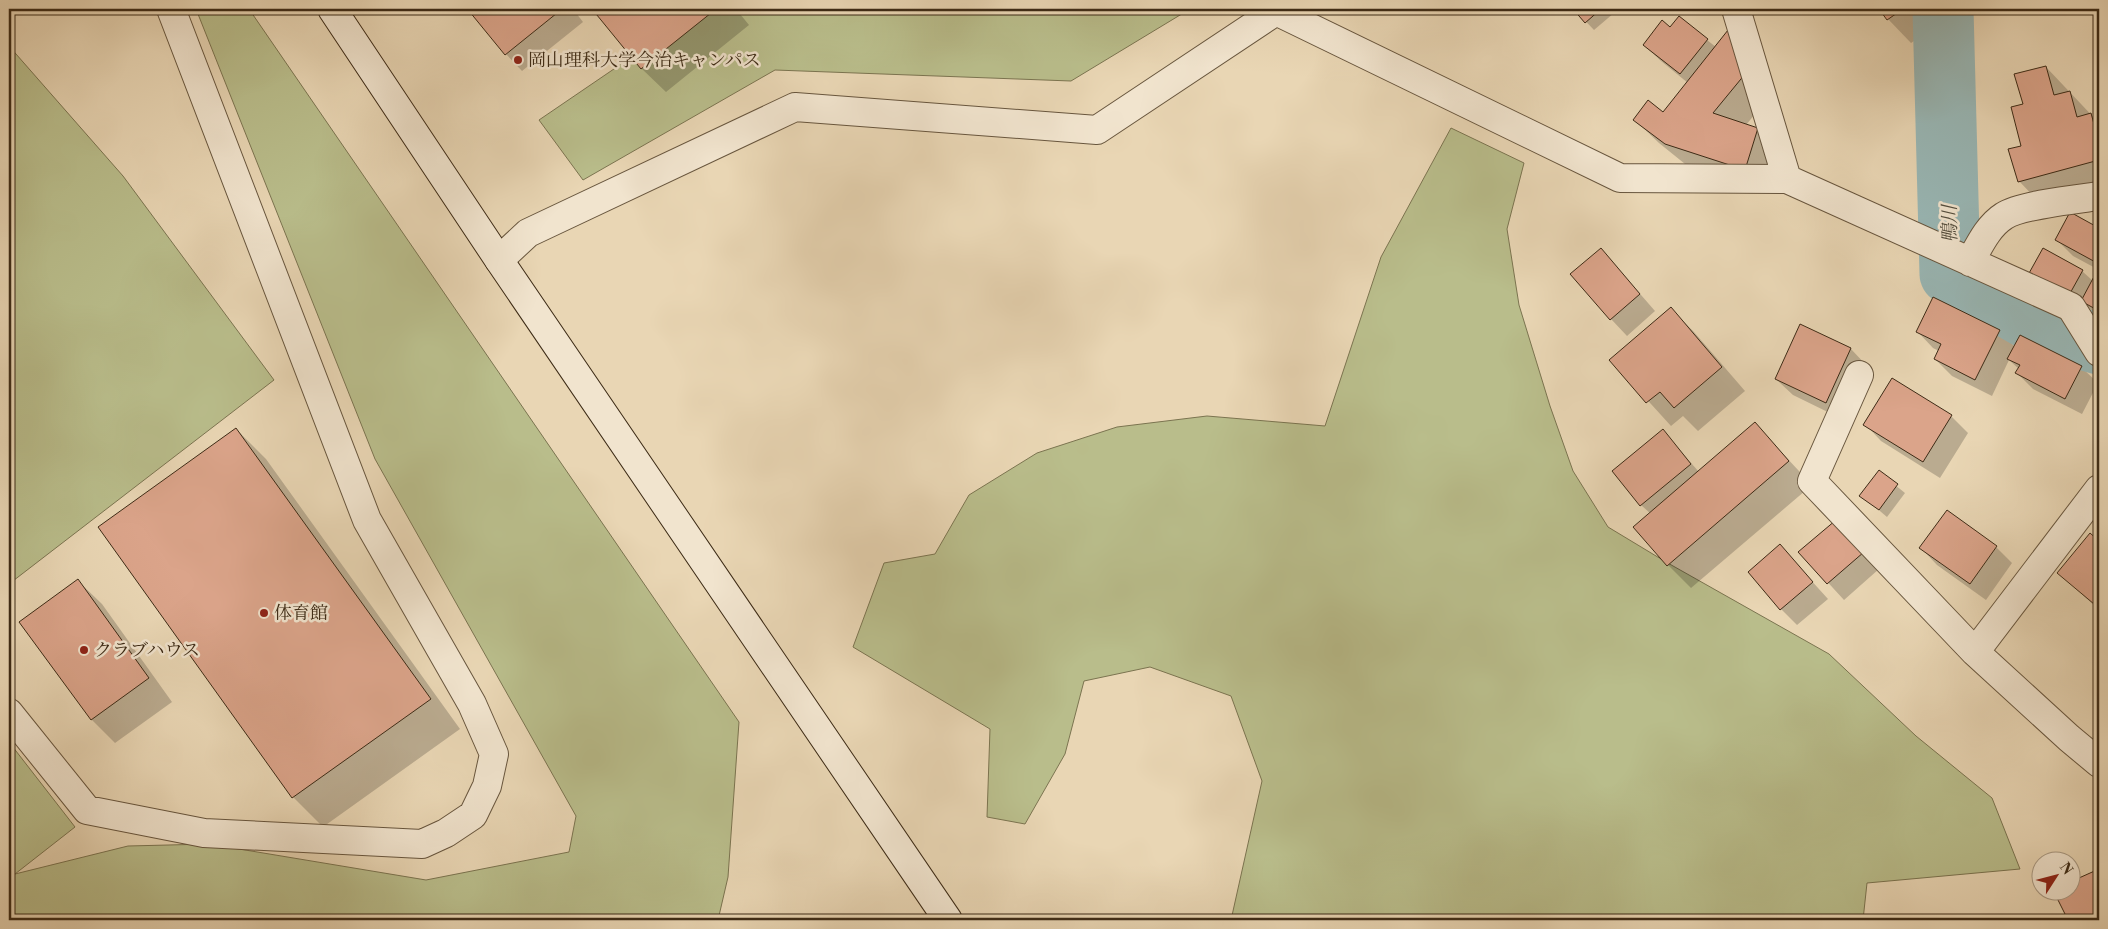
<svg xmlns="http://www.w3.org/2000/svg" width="2108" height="929" font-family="'Libre Bodoni','Noto Serif JP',serif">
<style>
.green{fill:#b9bd8b;stroke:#7b7450}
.shadow{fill:#0003}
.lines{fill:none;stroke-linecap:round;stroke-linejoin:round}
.river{stroke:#99b7b5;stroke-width:61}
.building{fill:#dba48a;stroke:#3d2b16}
.street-casing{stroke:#68563e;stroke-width:30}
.secondary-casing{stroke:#3d2b16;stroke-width:30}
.street{stroke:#f1e4ce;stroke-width:28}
.secondary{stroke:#f1e4ce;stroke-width:28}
.poi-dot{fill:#8f2418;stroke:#f1e4ce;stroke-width:2}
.labels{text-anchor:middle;stroke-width:5;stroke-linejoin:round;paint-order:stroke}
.poi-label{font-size:18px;fill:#3d2b16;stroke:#f1e4ce;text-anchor:start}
.water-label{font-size:19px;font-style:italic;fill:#544e3e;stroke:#f1e4ce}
</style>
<rect width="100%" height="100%" fill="#e9d6b4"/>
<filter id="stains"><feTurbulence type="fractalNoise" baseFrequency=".004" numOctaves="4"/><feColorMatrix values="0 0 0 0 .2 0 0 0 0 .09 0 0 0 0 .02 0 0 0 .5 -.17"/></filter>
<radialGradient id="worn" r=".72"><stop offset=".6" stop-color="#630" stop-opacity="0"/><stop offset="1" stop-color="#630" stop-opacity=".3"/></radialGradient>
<path class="green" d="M196 9H249L739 722 728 877 718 920H9V742L75 827 15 874 128 846 209 844 426 880 569 852 576 816 375 459Z
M702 9H1190L1071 81 775 70 583 180 539 120Z
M9 46 123 176 274 380 9 584Z
M1451 128 1524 163 1507 229 1519 305 1550 406 1573 471 1608 527 1666 562 1829 654 1916 736 1992 798 2020 869 1867 883 1863 920H1231L1262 781 1231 696 1150 667 1084 681 1065 754 1025 824 987 817 990 729 853 647 884 563 935 554 969 495 1037 453 1117 427 1207 416 1325 426 1381 257Z"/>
<path class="shadow" d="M474 9H573L583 22 522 71 506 54 471 11Z
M593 9H736L749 25 666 92 642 69Z
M1574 9H1610L1614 13 1594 30Z
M1881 9H1961L1911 43 1888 19Z
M1671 29 1707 40 1773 92 1746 125 1758 129 1782 153 1769 193 1690 168 1659 143 1635 120 1663 114 1688 83 1661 61 1644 45Z
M2046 67 2099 123V190L2042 205 2019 181 2023 147 2024 105Z
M2071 214 2099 229V318L2088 307 2085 312 2046 291 2082 271 2093 281 2099 270 2073 256 2057 240Z
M1601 249 1655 311 1627 336 1611 319Z
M1670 308 1694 332 1745 391 1698 431 1683 416 1671 426 1611 360Z
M1801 326 1851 349 1867 366 1842 419 1793 395 1776 379Z
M1917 331H1999L2015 347 2081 367 2098 383 2082 414 2033 389 2017 373 2019 369 2009 360 1992 396 1952 376 1935 359 1939 351 1933 348Z
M1893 380 1951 416 1968 433 1940 478 1881 441 1865 424Z
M1755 424 1812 485 1691 588 1668 565 1651 514 1641 505 1663 431 1699 472Z
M236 429 266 459 460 729 323 827 293 797Z
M1879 472 1905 493 1887 517 1861 495Z
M1836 521 1879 569 1844 600 1800 552Z
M2090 534 2099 542V610L2058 572Z
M1780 546 1828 599 1797 625 1781 609Z
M1996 547 2012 563 1986 600 1937 565 1921 548Z
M78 581 102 604 172 702 115 743 92 720 21 622Z
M2099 870V920H2069L2056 892H2070V883Z
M2006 916 2010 920H1950V917Z"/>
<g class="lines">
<path class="river" d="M1943 9 1950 274 2045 328 2099 344"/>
</g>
<path class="building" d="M472 9H562L505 55 469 11Z
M592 9H716L641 69Z
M1573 9H1601L1585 23Z
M1879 9H1903L1887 20Z
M1679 16 1708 39 1680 74 1643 45 1662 20 1670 27Z
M1732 25 1750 68 1713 113 1758 128 1745 170 1665 144 1633 120 1648 100 1663 112Z
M2046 66 2054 95 2070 91 2077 117 2091 113 2099 143V160L2018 182 2008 149 2021 146 2011 107 2023 104 2014 74Z
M2070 212 2099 228V264L2055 240Z
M1601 248 1640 294 1610 320 1570 274Z
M2043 248 2083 270 2068 297 2028 275Z
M2098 269 2099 270V311L2081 301Z
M1933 297 2000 330 1975 380 1934 359 1941 344 1916 332Z
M1671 307 1722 367 1674 408 1660 392 1646 403 1609 360Z
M1800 324 1851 348 1826 403 1775 379Z
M2020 335 2082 366 2065 399 2015 373 2020 365 2007 359Z
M1892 378 1952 415 1923 462 1863 425Z
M1755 422 1789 461 1667 566 1633 527Z
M236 428 431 699 292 798 98 527Z
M1663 429 1691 464 1640 506 1612 471Z
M1879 470 1898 484 1879 510 1859 496Z
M1947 510 1997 546 1970 584 1919 548Z
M1836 520 1864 552 1827 584 1798 552Z
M2090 533 2099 541V559L2096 562 2099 565V598L2094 604 2057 573Z
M1780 544 1813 582 1780 610 1748 572Z
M78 579 149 678 91 720 19 622Z
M2099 869V920H2068L2054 892H2070V882Z
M1949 915H2006V920H1949Z"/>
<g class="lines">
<defs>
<path id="street" d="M1736 9 1787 179
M499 260 528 233 795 107 1097 130 1276 11 1620 178 1787 179 2071 307 2099 352
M1970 262C1979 246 1988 226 2004 216 2020 205 2078 199 2099 196
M1859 375 1812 481 1975 652
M2099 489 1975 652 2069 738 2099 763
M9 713 87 810 204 833 422 844 446 833 473 815 487 786 494 754 472 704 367 520 171 9"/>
<path id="secondary" d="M332 9 499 260 948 920"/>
</defs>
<use href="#street" class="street-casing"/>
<use href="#secondary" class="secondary-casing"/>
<use href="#street" class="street"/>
<use href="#secondary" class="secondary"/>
</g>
<g class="poi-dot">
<circle cx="518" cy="60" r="5"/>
<circle cx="264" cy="613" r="5"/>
<circle cx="84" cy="650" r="5"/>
</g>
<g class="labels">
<g class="poi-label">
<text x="528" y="66">岡山理科大学今治キャンパス</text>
<text x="274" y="619">体育館</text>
<text x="94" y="656">クラブハウス</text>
</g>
<g class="water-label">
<text transform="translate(1949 224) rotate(-91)" y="7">鴨川</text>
</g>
</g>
<rect width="2108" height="929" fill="none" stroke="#e9d6b4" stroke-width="30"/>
<rect x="10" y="10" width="2088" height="909" fill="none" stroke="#3d2b16" stroke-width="2.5"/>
<rect x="15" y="15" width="2078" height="899" fill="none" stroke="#3d2b16"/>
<g transform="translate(2056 876) rotate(54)"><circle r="24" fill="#f1e4ce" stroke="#a99a84"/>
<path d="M0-4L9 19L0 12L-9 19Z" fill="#8f2418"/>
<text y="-8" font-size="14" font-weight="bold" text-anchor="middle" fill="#3d2b16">N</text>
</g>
<rect width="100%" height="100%" filter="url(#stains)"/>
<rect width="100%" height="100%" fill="url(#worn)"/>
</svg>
